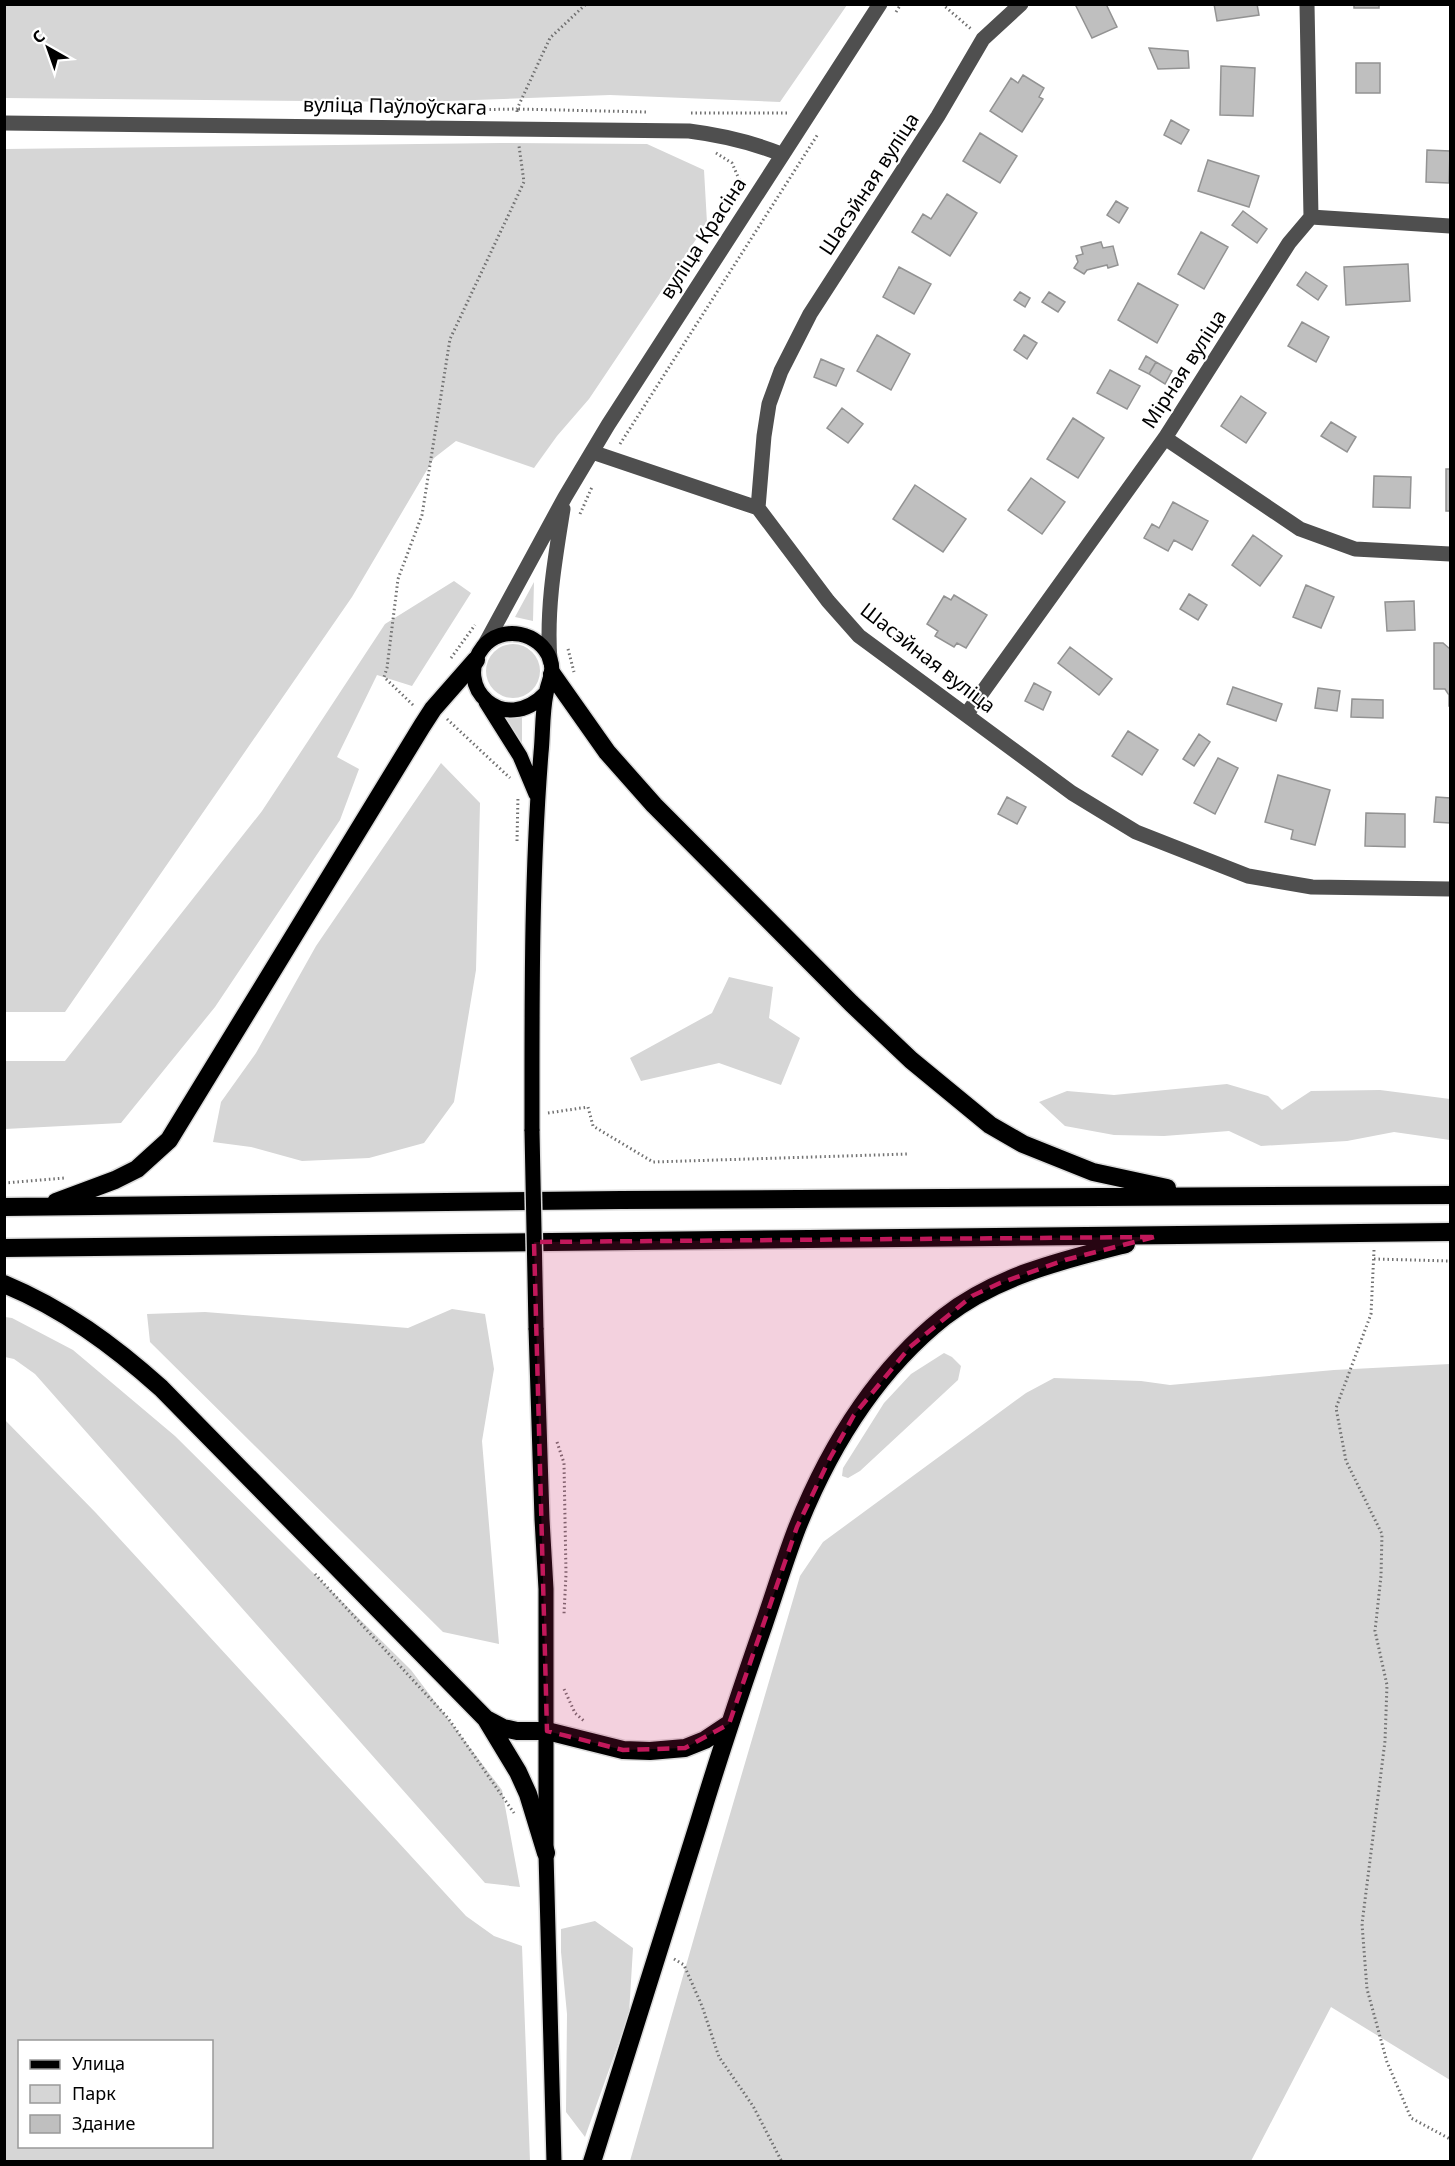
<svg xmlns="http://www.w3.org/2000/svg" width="1455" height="2166" font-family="'Noto Sans',sans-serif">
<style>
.green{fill:#d6d6d6;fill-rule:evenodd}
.building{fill:#bfbfbf;stroke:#939393;stroke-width:1.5}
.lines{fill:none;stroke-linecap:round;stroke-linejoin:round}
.major-casing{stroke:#dbdbdb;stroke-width:18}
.highway-casing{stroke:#dbdbdb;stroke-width:21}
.path{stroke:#717171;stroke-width:3;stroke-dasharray:1.5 3;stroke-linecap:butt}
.minor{stroke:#4f4f4f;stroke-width:15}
.major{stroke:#000;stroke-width:15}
.highway{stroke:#000;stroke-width:18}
.major-bridge-casing{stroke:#dbdbdb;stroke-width:18;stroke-linecap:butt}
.major-bridge{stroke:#000;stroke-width:15}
.marked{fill:#c2185b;fill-opacity:0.2;stroke:#c2185b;stroke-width:4.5;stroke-dasharray:12 8;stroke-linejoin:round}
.labels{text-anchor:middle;stroke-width:4.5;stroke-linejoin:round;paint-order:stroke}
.street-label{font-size:20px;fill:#000;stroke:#fff}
</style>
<rect width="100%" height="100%" fill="#fff"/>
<path class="green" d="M5 4H847V5L780 102 610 95 419 102 5 98Z
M501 143 647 144 704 170 707 223 589 399 557 436 534 468 456 441 434 458 352 597 65 1012H5V149Z
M454 581 471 593 412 686 377 675 337 757 359 769 340 820 215 1007 121 1123 5 1129V1061H65L262 811 385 624Z
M534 582 533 621 515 617Z
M486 671a27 27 0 1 1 54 0a27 27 0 1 1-54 0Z
M502 715 522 716V746Z
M441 763 480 803 476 970 454 1102 424 1143 369 1158 302 1161 251 1147 213 1142 221 1102 256 1053 316 946Z
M729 977 773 987 769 1018 800 1038 781 1085 719 1063 641 1081 630 1058 712 1013Z
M1227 1084 1268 1096 1282 1110 1311 1091 1380 1090 1450 1099V1140L1394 1132 1347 1141 1261 1146 1229 1131 1164 1136 1114 1135 1065 1126 1039 1102 1067 1091 1114 1095Z
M452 1309 485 1314 494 1369 482 1441 499 1644 443 1632 150 1342 147 1314 205 1312 408 1328Z
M5 1317 12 1318 73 1350 175 1436 411 1670 502 1790 520 1887 485 1883 35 1374 14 1359 5 1357Z
M944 1353 952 1357 961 1366 958 1380 860 1471 848 1478 842 1476 843 1468 884 1403 911 1374Z
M1450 1364V2080L1331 2007 1251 2161H630L708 1889 800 1576 823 1542 1026 1393 1054 1378 1141 1381 1170 1385 1334 1370Z
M5 1420 96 1513 466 1916 494 1936 522 1946 530 2161H5ZM20 2042H212V2146H20Z
M595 1921 633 1948 629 2014 585 2137 566 2112 567 2014 561 1952V1929Z"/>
<path class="building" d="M1075 4H1106L1117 27 1092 38Z
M1214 4H1257L1259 15 1217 21Z
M1354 4H1379V8H1354Z
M1149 48 1188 51 1189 68 1158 69Z
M1356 63H1380V93H1356Z
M1221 66 1255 68 1253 116 1220 115Z
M1023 75 1044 88 1039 97 1043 99 1022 132 990 111 1011 78 1018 83Z
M1171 120 1189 130 1181 144 1164 135Z
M980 133 1017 156 1000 183 963 161Z
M1427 150 1450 151 1449 183 1426 182Z
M1208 160 1259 176 1249 207 1198 191Z
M947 194 977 213 950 256 912 232 923 214 931 219Z
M1116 201 1128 208 1119 223 1107 215Z
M1243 211 1267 229 1257 243 1232 225Z
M1201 232 1228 247 1204 289 1178 274Z
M1101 242 1103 248 1113 246 1118 265 1108 268 1107 265 1087 270 1084 274 1074 268 1078 262 1076 256 1083 254 1081 247Z
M1408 264 1410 301 1346 305 1344 267Z
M899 267 931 284 914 314 883 297Z
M1306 272 1327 286 1318 300 1297 285Z
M1138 283 1178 305 1157 343 1118 320Z
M1020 292 1030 298 1025 307 1014 300Z
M1049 292 1065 302 1058 312 1042 302Z
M1302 322 1329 337 1316 362 1288 346Z
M877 335 910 354 891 390 857 371Z
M1024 335 1037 343 1027 359 1014 350Z
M1146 356 1156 362 1149 374 1139 369Z
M821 359 844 369 836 386 814 377Z
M1156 362 1172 371 1165 384 1149 374Z
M1110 370 1140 386 1127 409 1097 393Z
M1241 396 1266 413 1246 443 1221 426Z
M842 408 863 424 848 443 827 428Z
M1073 418 1104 438 1078 478 1047 459Z
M1331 422 1356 437 1347 452 1321 436Z
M1446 469H1450V511H1446Z
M1374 476 1411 477 1410 508 1373 507Z
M1031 478 1065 502 1042 534 1008 510Z
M915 485 966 519 943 552 893 519Z
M1173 502 1208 521 1192 550 1174 540 1168 551 1144 538 1152 524 1159 528Z
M1253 535 1282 556 1260 586 1232 565Z
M1306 585 1334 597 1321 628 1293 617Z
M1189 594 1207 605 1198 620 1180 609Z
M954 595 987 615 966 648 957 643 954 647 935 636 938 631 927 624 944 596 951 600Z
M1414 601 1415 630 1387 631 1385 602Z
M1434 643H1443L1450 649V706H1449V695L1445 689H1434Z
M1070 647 1112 679 1099 695 1058 663Z
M1034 683 1051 692 1043 710 1025 701Z
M1233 687 1282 704 1276 721 1227 704Z
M1318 688 1340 691 1337 711 1315 708Z
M1352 699 1383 700V718L1351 717Z
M1128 731 1158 750 1142 775 1112 756Z
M1199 734 1210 742 1194 766 1183 759Z
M1218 758 1238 768 1215 814 1194 803Z
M1278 775 1330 790 1315 845 1291 839 1293 830 1265 822Z
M1007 797 1026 807 1017 824 998 814Z
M1436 797 1450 798V823L1434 822Z
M1366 813 1405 814V847L1365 846Z"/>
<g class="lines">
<defs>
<path id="major" d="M486 702 520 756 536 794
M532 1131C532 1005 531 879 541 753 543 734 542 713 546 694 548 681 555 673 550 659 540 632 502 624 483 647 452 686 504 737 546 693
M536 1328 542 1519 546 1589V1853L554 2162"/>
<path id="highway" d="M552 674 607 752 654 805 851 1003 911 1060 990 1125 1023 1144 1093 1172 1167 1188
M56 1202 115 1180 137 1169 169 1140 422 726 433 709 476 660
M4 1207 621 1200 1450 1195
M4 1248 1450 1232
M4 1284C64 1309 113 1345 161 1388L486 1719 518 1772 528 1794 546 1853
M486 1719 503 1728 517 1731H547L623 1750 650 1751 685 1748 705 1740 729 1724
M592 2162C628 2049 664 1936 699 1822 719 1756 741 1690 764 1624 775 1592 785 1559 797 1528 829 1448 876 1371 944 1317 996 1276 1063 1260 1126 1244"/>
</defs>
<use href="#major" class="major-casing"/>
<use href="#highway" class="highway-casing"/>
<path class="path" d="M942 4 971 29
M896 12 901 4
M467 110 517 109 550 38 586 4
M517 112V109L646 112
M691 113H789
M716 153 732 163 742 186
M620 444 818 134
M580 514 592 487
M568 649 574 672
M451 658 475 625
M413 705 384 677 387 668 398 579 422 515 450 339 524 182 519 146
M447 719 510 778
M517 841 518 796
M548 1113 588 1107 593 1126 653 1162 908 1154
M4 1183 65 1178
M1374 1250 1371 1314 1336 1408 1346 1461 1382 1534 1381 1576 1375 1631 1387 1685 1385 1741 1362 1924 1367 1989 1387 2062 1411 2118 1450 2139
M1374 1259 1450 1261
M557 1442 564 1463 566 1574 564 1614
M315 1574 448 1718 514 1813
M564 1689 575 1713 584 1721
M674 1959 684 1965 702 2006 719 2057 753 2106 782 2162"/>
<path class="minor" d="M1021 4 983 39 938 116 810 314 781 371 769 404 764 436 758 508 828 601 859 636 1072 793 1136 832 1248 876 1312 887 1450 889
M4 123 689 131C721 135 751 142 781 154
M1311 217 1450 226
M1165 438 1300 529 1355 549 1450 554
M592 452 758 508
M484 646 565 497 608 425 880 4
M550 661C546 609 555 559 563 509
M966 715 1165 438 1289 243 1311 217 1307 4"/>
<use href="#major" class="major"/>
<use href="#highway" class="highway"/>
<defs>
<path id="major-bridge" d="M532 1131 536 1328"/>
</defs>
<use href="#major-bridge" class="major-bridge-casing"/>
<use href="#major-bridge" class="major-bridge"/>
</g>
<path class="marked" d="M1154 1237 1065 1260 1000 1283 972 1296 910 1347 854 1415 830 1458 797 1527 729 1724 685 1748 623 1750 547 1731 534 1242Z"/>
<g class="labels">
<g class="street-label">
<text transform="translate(395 106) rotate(1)" y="7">вуліца Паўлоўскага</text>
<text transform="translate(869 184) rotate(-57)" y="7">Шасэйная вуліца</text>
<text transform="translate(703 238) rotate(-57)" y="7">вуліца Красіна</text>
<text transform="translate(1184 369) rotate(-57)" y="7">Мірная вуліца</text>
<text transform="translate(928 658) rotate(38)" y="7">Шасэйная вуліца</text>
</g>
</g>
<rect width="1455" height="2166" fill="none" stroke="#000000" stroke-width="12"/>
<rect x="18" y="2040" width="195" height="108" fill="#ffffff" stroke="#999999" stroke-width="1.5"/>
<rect x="30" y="2060" width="30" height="9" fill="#000000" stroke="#999999" stroke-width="1.5"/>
<text x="72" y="2070" font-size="18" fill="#000000">Улица</text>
<rect x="30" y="2085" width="30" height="18" fill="#d6d6d6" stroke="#999999" stroke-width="1.5"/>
<text x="72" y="2100" font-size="18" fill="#000000">Парк</text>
<rect x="30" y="2115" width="30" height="18" fill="#bfbfbf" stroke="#999999" stroke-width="1.5"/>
<text x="72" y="2130" font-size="18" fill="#000000">Здание</text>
<g transform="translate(48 48) rotate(320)" stroke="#ffffff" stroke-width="4.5" paint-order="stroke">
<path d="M0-4.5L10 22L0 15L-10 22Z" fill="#000000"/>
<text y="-9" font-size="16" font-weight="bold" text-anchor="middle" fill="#000000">С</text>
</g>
</svg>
